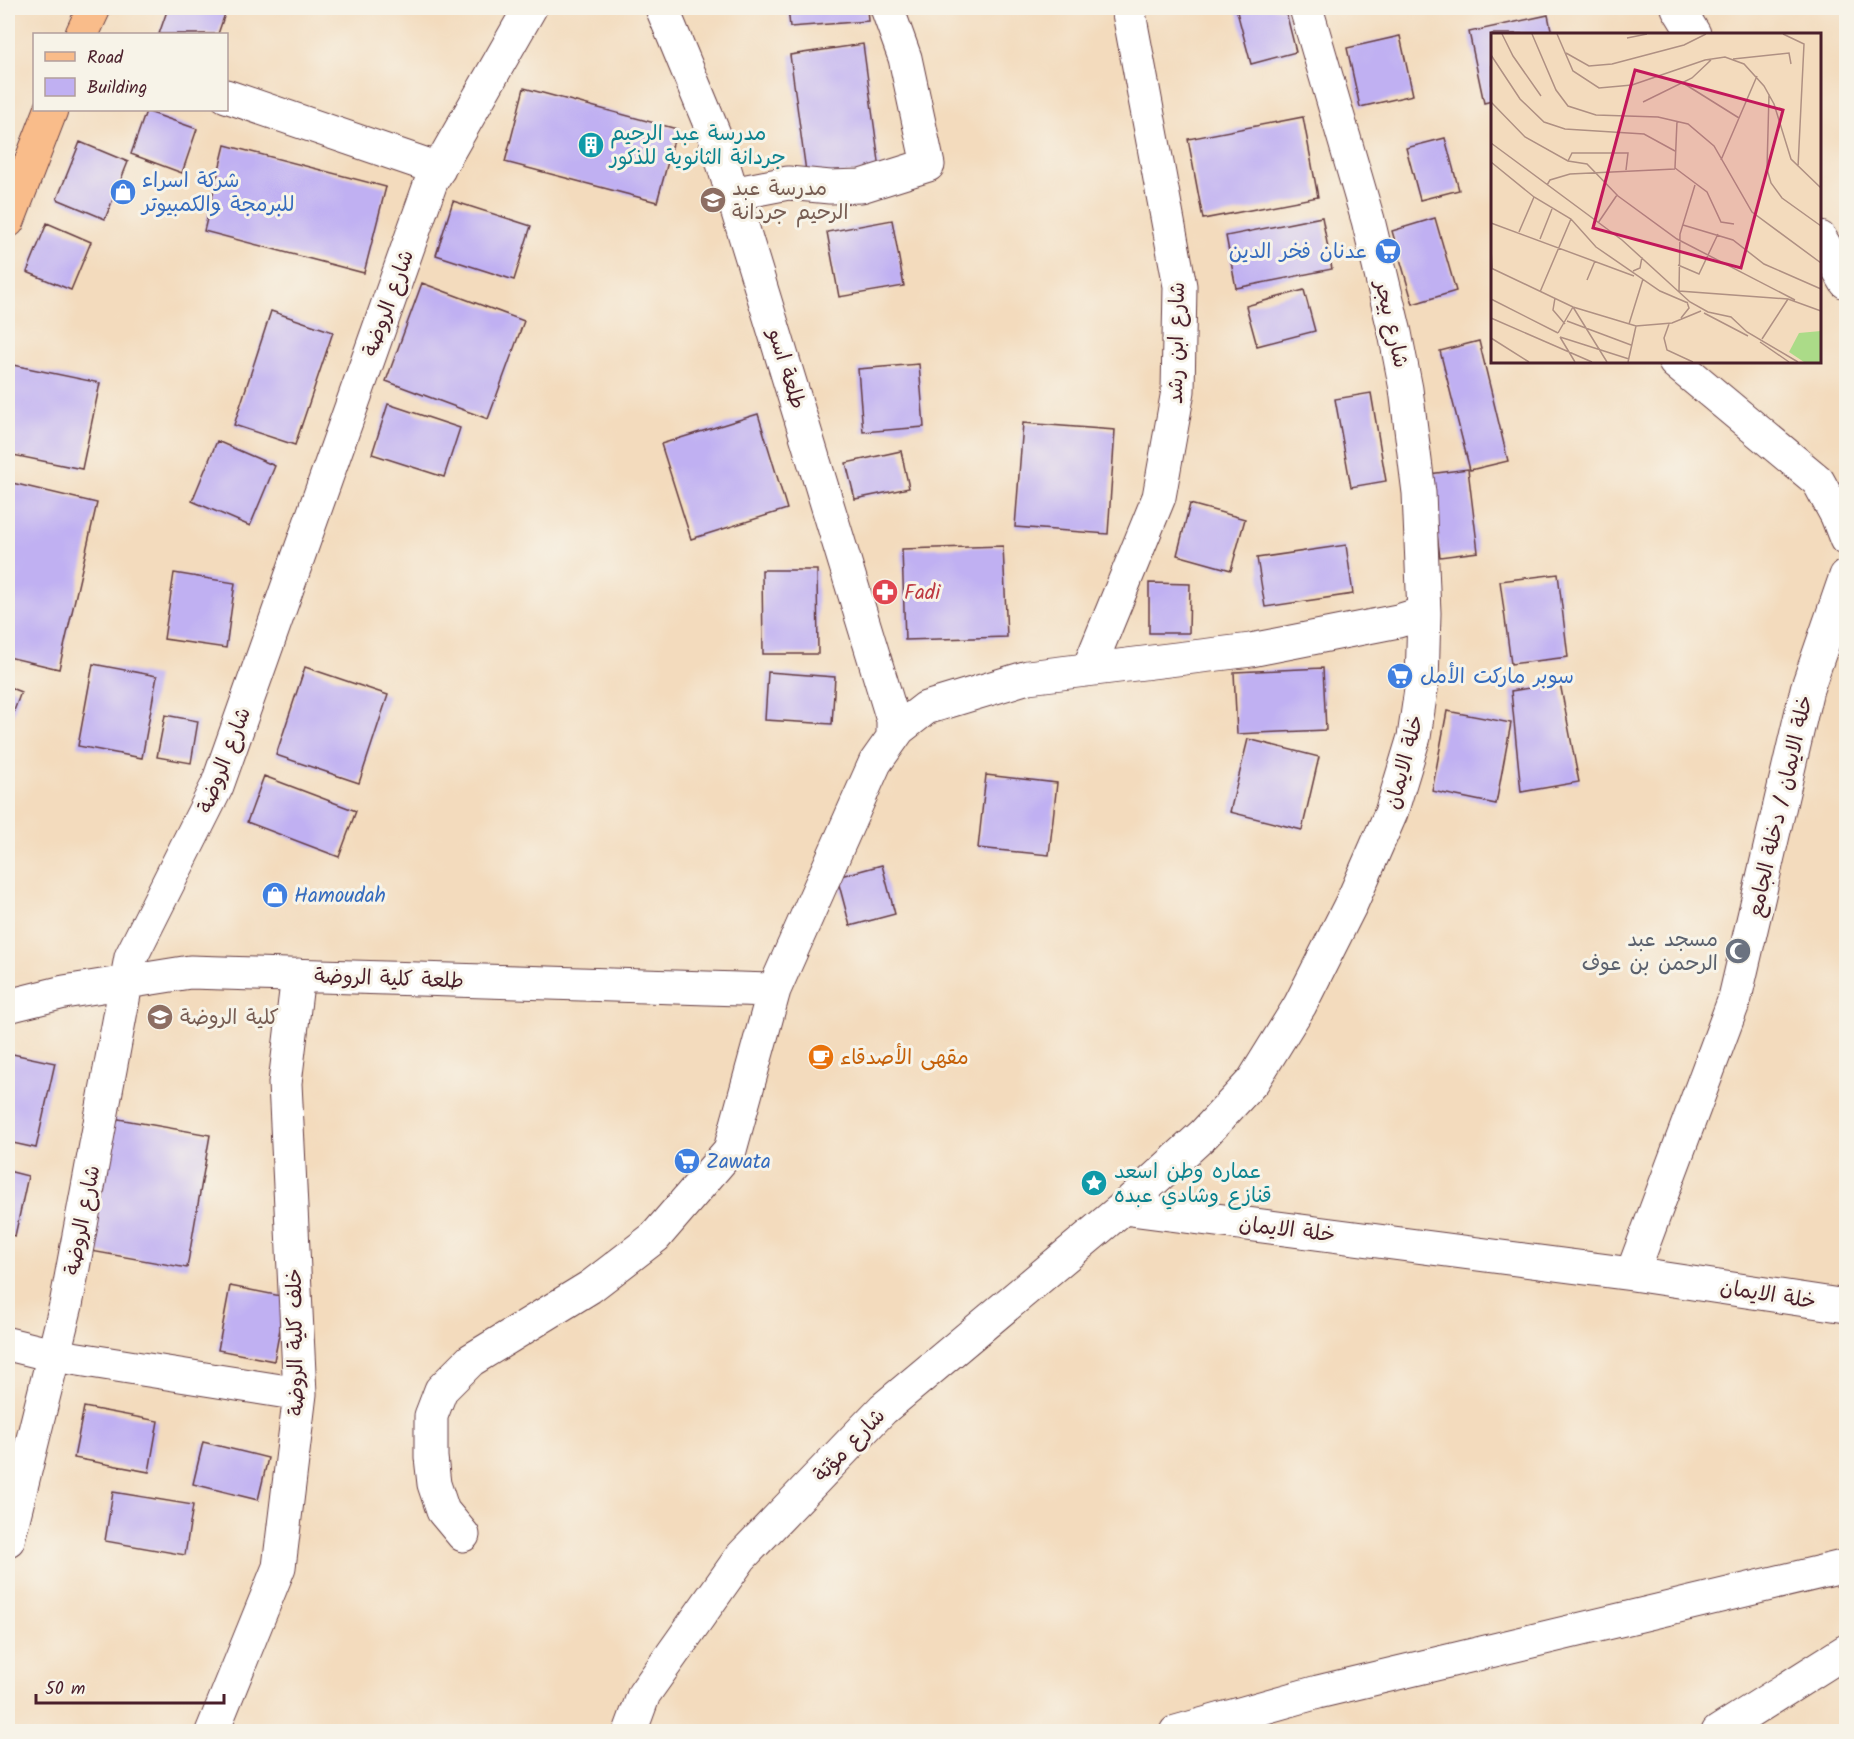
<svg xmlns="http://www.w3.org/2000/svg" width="1854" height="1739" font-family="Kalam,'Playpen Sans Arabic',sans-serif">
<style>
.building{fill:#c0b0f2}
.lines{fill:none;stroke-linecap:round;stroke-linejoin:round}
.minor-casing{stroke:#633b41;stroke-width:35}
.major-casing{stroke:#633b41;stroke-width:35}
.minor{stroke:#fff;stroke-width:33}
.major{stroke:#f9bc8a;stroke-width:33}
.labels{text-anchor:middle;stroke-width:6;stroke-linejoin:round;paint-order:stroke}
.culture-label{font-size:21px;fill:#0d838f;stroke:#f7f3e8;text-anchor:start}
.shop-label{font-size:21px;fill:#366cbe;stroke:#f7f3e8;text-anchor:start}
.education-label{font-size:21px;fill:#785e54;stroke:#f7f3e8;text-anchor:start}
.street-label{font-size:21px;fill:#4a1f2b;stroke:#f7f3e8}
.health-label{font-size:21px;fill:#be3a42;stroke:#f7f3e8;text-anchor:start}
.worship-label{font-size:21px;fill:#5b616d;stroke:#f7f3e8;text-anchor:end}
.food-label{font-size:21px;fill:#c56008;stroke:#f7f3e8;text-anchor:start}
.inset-road{fill:none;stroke:#af9083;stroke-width:1.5}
.view{fill:#c2185b;fill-opacity:0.15;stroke:#c2185b;stroke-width:3}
.inset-edge{fill:none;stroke:#4a1f2b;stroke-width:3}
</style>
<rect width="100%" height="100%" fill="#f7f3e8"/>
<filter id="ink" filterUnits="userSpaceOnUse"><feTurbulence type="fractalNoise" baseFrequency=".0167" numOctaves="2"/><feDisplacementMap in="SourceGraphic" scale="12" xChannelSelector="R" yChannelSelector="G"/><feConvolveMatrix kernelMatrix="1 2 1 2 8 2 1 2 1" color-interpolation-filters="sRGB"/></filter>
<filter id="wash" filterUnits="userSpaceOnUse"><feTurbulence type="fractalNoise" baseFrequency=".008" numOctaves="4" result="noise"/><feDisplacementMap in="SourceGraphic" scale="24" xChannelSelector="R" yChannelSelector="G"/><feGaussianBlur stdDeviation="1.35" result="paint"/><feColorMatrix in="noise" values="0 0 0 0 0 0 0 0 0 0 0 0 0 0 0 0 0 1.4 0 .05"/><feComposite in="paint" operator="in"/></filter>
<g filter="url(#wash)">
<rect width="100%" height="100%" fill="#f3dbbd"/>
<g id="blocks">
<path class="building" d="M168 8H227L218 34H159Z
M788 8H867L868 21 790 27Z
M1236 8H1285L1296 52 1251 64Z
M1548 15 1552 34H1492V101L1484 103 1469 32Z
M1400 36 1413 95 1360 107 1347 48Z
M863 44 880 169 807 179 790 55Z
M524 88 677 129 657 202 505 162Z
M146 111 197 129 182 173 131 154Z
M1303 117 1318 197 1203 219 1188 139Z
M1445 138 1459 190 1420 200 1406 148Z
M80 142 128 162 105 219 57 199Z
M225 145 386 187 364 273 204 231Z
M453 201 531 226 514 280 436 255Z
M1322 217 1332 269 1236 288 1226 236Z
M1435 218 1456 291 1413 304 1392 231Z
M892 220 904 286 839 297 827 232Z
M47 223 91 242 71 290 27 272Z
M422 283 524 321 488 419 386 381Z
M1304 290 1315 331 1257 346 1246 306Z
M271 311 333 332 295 445 234 425Z
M1479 341 1508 461 1470 470 1440 351Z
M8 364 100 383 82 469 8 454Z
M919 364 924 427 863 432 858 369Z
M1371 393 1386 481 1351 487 1335 399Z
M388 404 460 428 444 477 372 454Z
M758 414 787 509 691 539 661 444Z
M1023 423 1115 430 1108 534 1015 527Z
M217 441 275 466 250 526 192 501Z
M901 451 909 488 855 499 846 463Z
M1468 469 1478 552 1440 557 1429 474Z
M8 482 97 503 59 669 8 657Z
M1190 504 1245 519 1231 570 1177 555Z
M1346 545 1353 594 1265 607 1257 558Z
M1003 546 1007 637 905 640 902 549Z
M762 570H817L818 654H763Z
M174 573 235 583 226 648 164 639Z
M1558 574 1568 657 1511 664 1500 581Z
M1149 583 1190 584 1189 633H1149Z
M93 664 157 676 142 758 78 746Z
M305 667 388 695 359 783 276 755Z
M1323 668 1326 730 1237 734 1234 672Z
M768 672 835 677 832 724 765 720Z
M1560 683 1579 782 1521 792 1511 691Z
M8 687 21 692 8 727Z
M1447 711 1511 723 1496 804 1432 791Z
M165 715 198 721 191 763 157 757Z
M1248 739 1319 757 1302 830 1230 812Z
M986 775 1057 783 1049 855 978 848Z
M264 776 356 811 339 857 247 822Z
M882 865 895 914 850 926 837 877Z
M8 1053 55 1063 36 1148 8 1142Z
M113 1118 210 1135 187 1268 91 1251Z
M8 1171 28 1176 15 1236 8 1234Z
M230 1286 286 1297 274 1361 218 1350Z
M84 1407 158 1421 149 1472 74 1458Z
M203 1442 268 1458 258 1500 193 1484Z
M113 1492 193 1505 185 1555 105 1541Z"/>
</g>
</g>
<g filter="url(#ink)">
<use href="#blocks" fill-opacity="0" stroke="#633b41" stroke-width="1.5"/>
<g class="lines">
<defs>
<path id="minor" d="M662 8 714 134 893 720V736
M1678 8 1694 34
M226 96 439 169
M732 194 788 183 830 187 861 186 928 165 905 58 887 8
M1820 238 1846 282
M1675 362 1818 481 1837 516 1846 539
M1089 668 1159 497 1178 391 1180 286 1128 8
M8 1006 64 992 190 972 774 990
M1123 1208 1632 1274 1846 1306
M1632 1274 1735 998 1807 689 1846 576
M8 1344 53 1355 300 1394
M463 1535 443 1511 434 1484 431 1457V1416L441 1390 471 1360 590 1287 655 1237 730 1150 774 990 875 763 899 729 926 708 1028 677 1251 650 1398 621 1424 613
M8 1540 66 1305 131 957 217 786 431 182 530 8
M212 1732 279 1567 300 1394 285 1083 298 975
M630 1732 644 1694 741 1557 883 1409 1123 1208 1204 1134 1253 1081 1300 1005 1352 902 1391 813 1414 737 1422 683 1424 613 1419 493 1406 389 1395 333 1368 220 1306 8
M1176 1732 1318 1692 1846 1566
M1718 1732 1846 1651"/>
<path id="major" d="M82 34 94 8
M8 221 51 110"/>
</defs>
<use href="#minor" class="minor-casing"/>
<use href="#major" class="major-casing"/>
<use href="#minor" class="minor"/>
<use href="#major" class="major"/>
</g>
</g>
<defs>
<symbol id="building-disc" viewBox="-11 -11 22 22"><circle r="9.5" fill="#0f9aa8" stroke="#f7f3e8"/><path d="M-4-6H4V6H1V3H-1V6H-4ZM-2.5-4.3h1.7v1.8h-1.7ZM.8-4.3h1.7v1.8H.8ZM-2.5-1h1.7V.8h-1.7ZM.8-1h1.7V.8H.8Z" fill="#fff"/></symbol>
<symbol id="shop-disc" viewBox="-11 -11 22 22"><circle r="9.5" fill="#3f7fe0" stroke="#f7f3e8"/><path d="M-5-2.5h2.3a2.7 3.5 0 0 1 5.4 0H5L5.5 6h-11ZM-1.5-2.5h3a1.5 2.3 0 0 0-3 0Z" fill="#fff"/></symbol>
<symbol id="school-disc" viewBox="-11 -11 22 22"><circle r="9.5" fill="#8d6e63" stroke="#f7f3e8"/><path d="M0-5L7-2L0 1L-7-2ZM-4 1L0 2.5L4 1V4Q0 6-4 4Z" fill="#fff"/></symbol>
<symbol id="supermarket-disc" viewBox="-11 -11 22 22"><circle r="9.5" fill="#3f7fe0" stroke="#f7f3e8"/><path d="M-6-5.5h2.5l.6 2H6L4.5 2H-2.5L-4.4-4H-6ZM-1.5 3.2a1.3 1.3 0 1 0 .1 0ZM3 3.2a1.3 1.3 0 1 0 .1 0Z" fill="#fff"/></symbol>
<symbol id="pharmacy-disc" viewBox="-11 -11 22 22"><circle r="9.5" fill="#e0444e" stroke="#f7f3e8"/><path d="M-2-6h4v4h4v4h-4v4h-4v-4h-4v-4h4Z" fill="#fff"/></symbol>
<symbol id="mosque-disc" viewBox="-11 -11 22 22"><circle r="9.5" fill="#6b7280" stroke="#f7f3e8"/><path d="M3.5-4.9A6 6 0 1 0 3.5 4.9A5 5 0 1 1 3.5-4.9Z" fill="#fff"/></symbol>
<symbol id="cafe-disc" viewBox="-11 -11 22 22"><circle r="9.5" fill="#e8710a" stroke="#f7f3e8"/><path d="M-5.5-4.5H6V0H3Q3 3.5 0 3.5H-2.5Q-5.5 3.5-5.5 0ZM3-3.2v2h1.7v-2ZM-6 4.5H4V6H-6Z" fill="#fff"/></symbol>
<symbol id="sight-disc" viewBox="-11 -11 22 22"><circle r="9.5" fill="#0f9aa8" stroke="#f7f3e8"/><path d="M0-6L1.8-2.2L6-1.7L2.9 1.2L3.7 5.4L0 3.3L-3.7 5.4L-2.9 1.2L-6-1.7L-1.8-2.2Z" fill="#fff"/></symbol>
</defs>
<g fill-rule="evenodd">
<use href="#building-disc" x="576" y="130" width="30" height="30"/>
<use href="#shop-disc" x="108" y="177" width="30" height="30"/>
<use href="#school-disc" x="698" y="185" width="30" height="30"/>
<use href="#supermarket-disc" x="1373" y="236" width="30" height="30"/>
<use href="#pharmacy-disc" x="870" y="577" width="30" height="30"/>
<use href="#supermarket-disc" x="1385" y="661" width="30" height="30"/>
<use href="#shop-disc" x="260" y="880" width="30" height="30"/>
<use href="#mosque-disc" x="1723" y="936" width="30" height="30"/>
<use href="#school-disc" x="145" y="1002" width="30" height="30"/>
<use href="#cafe-disc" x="806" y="1042" width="30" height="30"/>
<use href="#supermarket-disc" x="672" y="1146" width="30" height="30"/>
<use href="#sight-disc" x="1079" y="1168" width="30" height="30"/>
</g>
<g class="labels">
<g class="culture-label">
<text x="610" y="140">مدرسة عبد الرحيم<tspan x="610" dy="24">جردانة الثانوية للذكور</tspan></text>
<text x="1114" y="1178">عماره وطن اسعد<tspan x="1114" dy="24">قنازع وشادي عبده</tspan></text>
</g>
<g class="shop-label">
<text x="142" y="187">شركة اسراء<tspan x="142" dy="24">للبرمجة والكمبيوتر</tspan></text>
<text x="1368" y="258" text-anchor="end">عدنان فخر الدين</text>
<text x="1420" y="683">سوبر ماركت الأمل</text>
<text x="294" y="902">Hamoudah</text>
<text x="706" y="1168">Zawata</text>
</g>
<g class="education-label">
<text x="732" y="195">مدرسة عبد<tspan x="732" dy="24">الرحيم جردانة</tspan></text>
<text x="180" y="1024">كلية الروضة</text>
</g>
<g class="street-label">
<text transform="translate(388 303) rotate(-70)" y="7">شارع الروضة</text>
<text transform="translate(1392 324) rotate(77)" y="7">شارع بيجر</text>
<text transform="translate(1176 343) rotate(-89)" y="7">شارع ابن رشد</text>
<text transform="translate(787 369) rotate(73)" y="7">طلعة اسو</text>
<text transform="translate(224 760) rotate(-69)" y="7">شارع الروضة</text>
<text transform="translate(1404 762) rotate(-75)" y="7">خلة الايمان</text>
<text transform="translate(1780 806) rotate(-77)" y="7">خلة الايمان / دخلة الجامع</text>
<text transform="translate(389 978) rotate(2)" y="7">طلعة كلية الروضة</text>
<text transform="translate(82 1220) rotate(-79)" y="7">شارع الروضة</text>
<text transform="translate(1287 1229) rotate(7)" y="7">خلة الايمان</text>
<text transform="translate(1768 1294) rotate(9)" y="7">خلة الايمان</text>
<text transform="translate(295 1342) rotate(-91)" y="7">خلف كلية الروضة</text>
<text transform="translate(849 1445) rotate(-46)" y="7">شارع مؤتة</text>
</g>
<g class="health-label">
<text x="904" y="599">Fadi</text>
</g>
<g class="worship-label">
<text x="1718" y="946">مسجد عبد<tspan x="1718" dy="24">الرحمن بن عوف</tspan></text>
</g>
<g class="food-label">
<text x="840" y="1064">مقهى الأصدقاء</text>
</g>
</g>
<g transform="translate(1491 33)">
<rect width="330" height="330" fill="#f3dbbd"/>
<path d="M330 298V329H313L298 319 308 300Z" fill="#abdb88"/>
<path class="inset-road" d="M11 1 22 23 50 63M41 1 65 57 77 73 105 82 167 84 197 91 223 113 261 179 330 230M66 1 82 38 108 55 141 52 214 27 234 24 253 31 273 53 283 71 300 126 330 155M292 1 313 11 307 134M136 5 156 1M75 20 98 33 121 31 193 12 215 1M0 22 29 66 53 89 74 96 153 101 184 118M242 26 298 20 300 31M192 50 248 85M278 61 276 136 280 150 291 165 330 193M0 69 34 104 77 128 96 131 127 163 186 206 304 267M152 69 201 45 220 27M186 88 184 135 216 159 230 189 243 191M0 110 131 207 199 269 217 279 240 284 256 299 307 329M230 127 266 43M77 128 81 120H137L135 137M0 129 43 164 80 186 105 214 169 258 197 270M56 152 59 147 79 141 184 136M204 152 189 201 188 258 297 266 330 278M0 190 143 243M107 190 126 162M192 192 242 207 273 231 330 256M28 199 43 164M49 206 61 176M0 215 1 235M187 232 208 241 227 201M0 235 82 274 145 293 181 290 210 278M142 238 149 235 151 224M96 247 104 228M49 259 80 186M64 265 62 277 74 291M0 266 67 300M82 274 116 329M213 280 257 303M0 285 101 329M190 285 198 275 196 269M76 288 140 312M138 291 152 246M178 291 173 305 176 317 202 329M67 300 82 274M69 304 138 326M69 304 84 329M0 305 38 329M271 306 297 266M269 309 298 329M137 329 145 293"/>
<path class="view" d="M144 37 292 77 250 235 102 195Z"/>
<rect width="330" height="330" class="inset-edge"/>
</g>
<rect width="1854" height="1739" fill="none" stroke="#f7f3e8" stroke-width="30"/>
<rect x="33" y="33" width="195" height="78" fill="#f7f3e8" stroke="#b29e9c" stroke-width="1.5"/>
<rect x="45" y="52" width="30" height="9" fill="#f9bc8a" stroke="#b29e9c" stroke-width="1.5"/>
<text x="87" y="63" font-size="18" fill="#4a1f2b">Road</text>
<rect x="45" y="78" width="30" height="18" fill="#c0b0f2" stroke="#b29e9c" stroke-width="1.5"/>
<text x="87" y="93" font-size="18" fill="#4a1f2b">Building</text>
<path d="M36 1694v9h188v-9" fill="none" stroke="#4a1f2b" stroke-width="3"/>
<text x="45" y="1694" font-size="18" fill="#4a1f2b" stroke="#f7f3e8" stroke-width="4.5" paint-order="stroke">50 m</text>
</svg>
